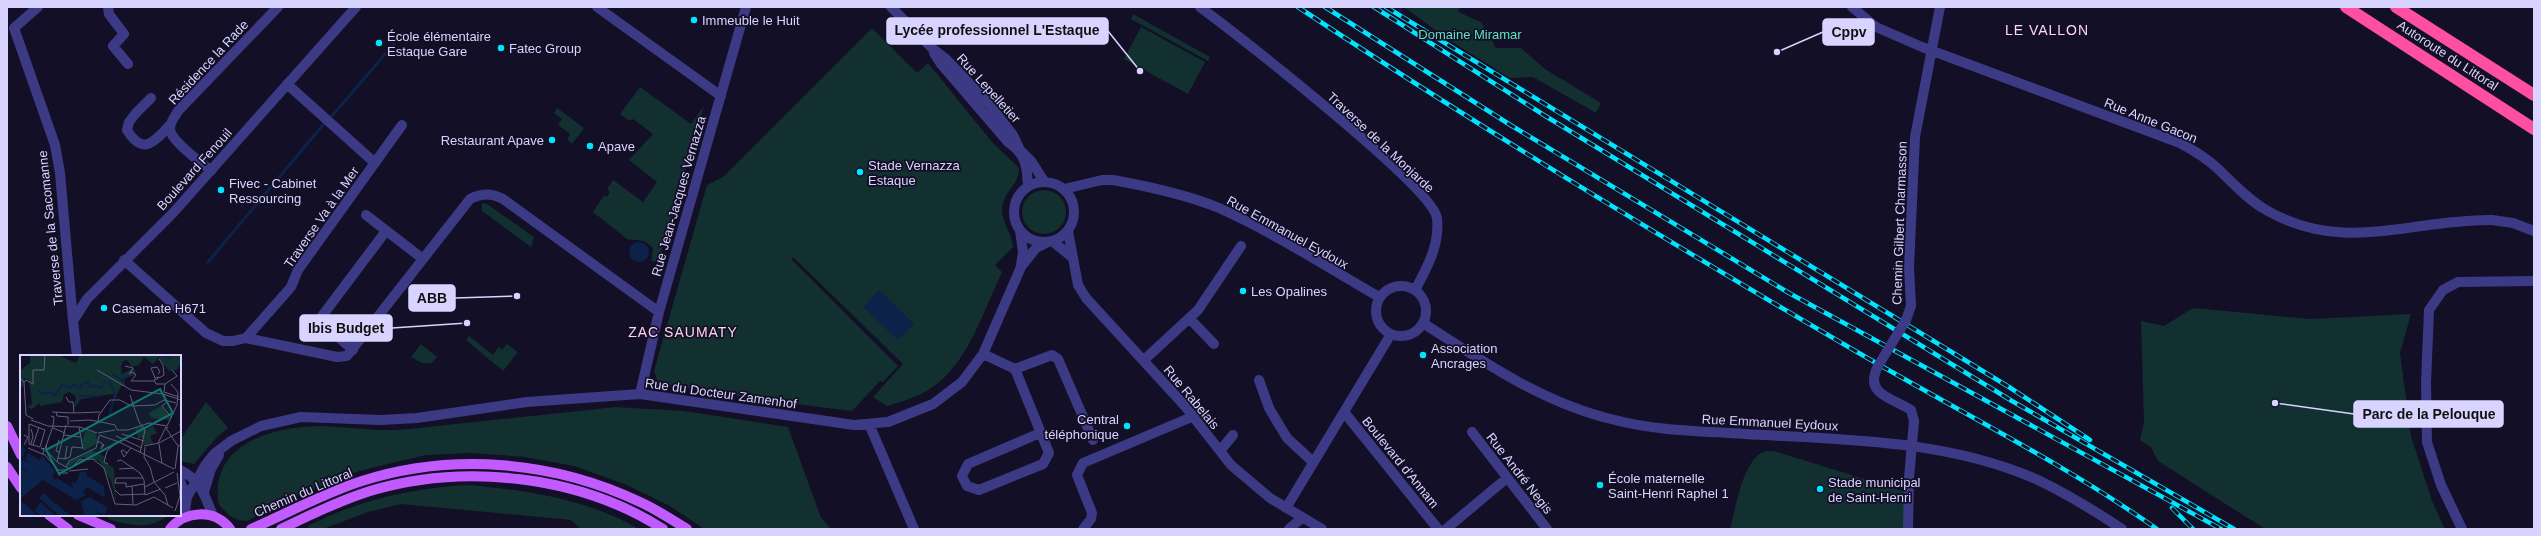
<svg xmlns="http://www.w3.org/2000/svg" width="2541" height="536" font-family="Helvetica,sans-serif">
<style>
.green{fill:#12302f}
.water{fill:#0c2248}
.lines{fill:none;stroke-linecap:round;stroke-linejoin:round}
.stream{stroke:#0c2248;stroke-width:3}
.minor{stroke:#3d3a85;stroke-width:10}
.major{stroke:#c25bff;stroke-width:10}
.highway{stroke:#ff4fa3;stroke-width:12}
.rail-casing{stroke:#00e5ff;stroke-width:4.5}
.rail{stroke:#130f26;stroke-width:3;stroke-dasharray:9;stroke-linecap:butt}
.minor-bridge{stroke:#3d3a85;stroke-width:10}
.poi-dot{fill:#00e5ff;stroke:#130f26;stroke-width:1.5}
.labels{text-anchor:middle;stroke-width:3.5;stroke-linejoin:round;paint-order:stroke}
.poi-label{font-size:13px;fill:#d9d4ff;stroke:#130f26;text-anchor:start}
.park-label{font-size:13px;fill:#5fe0c0;stroke:#130f26}
.street-label{font-size:13px;fill:#d9d4ff;stroke:#130f26}
.neighbourhood-label{font-size:14px;letter-spacing:1px;fill:#ffd6f0;stroke:#130f26}
.inset-river{fill:none;stroke:#0c2248;stroke-width:2}
.inset-road{fill:none;stroke:#625e7d;stroke-width:1}
.view{fill:#0f766e;fill-opacity:0.15;stroke:#0f766e;stroke-width:2}
.inset-edge{fill:none;stroke:#d9d4ff;stroke-width:2}
.leader{fill:none;stroke:#d9d4ff;stroke-width:1.5}
.callout-dot{fill:#d9d4ff;stroke:#130f26;stroke-width:1.5}
.callout{fill:#d9d4ff;stroke:#d9d4ff;stroke-width:1.5}
.callout-label{font-size:14px;text-anchor:middle;font-weight:bold;fill:#111}
</style>
<rect width="100%" height="100%" fill="#130f26"/>
<path class="green" d="M1404 7H1460L1458 12 1481 22 1496 48H1521L1545 69 1601 103 1596 113 1533 77 1510 78 1446 38Z
M1133 14 1210 57 1208 61 1131 19Z
M1141 27 1205 62 1188 94 1124 59Z
M872 28 917 73 928 63 992 142 1019 168C1020 183 1004 192 1002 207 1001 222 1012 233 1013 247L995 265 1002 272C981 316 965 375 917 396 907 400 897 403 887 406L873 397 903 364 793 257 778 272 791 259 898 366 883 382 880 381 852 411 763 400 663 384 657 380 654 371 707 185 723 177Z
M640 87 691 124 704 106 658 262 651 261 653 248 644 241 627 239 593 212 604 195 607 197 610 192 607 189 613 180 643 202 657 182 629 160 653 134 633 119 630 121 620 114Z
M557 108 584 128 572 144 567 139 570 134 558 125 562 119 554 113Z
M1022 212a22 22 0 1 1 44 0a22 22 0 1 1-44 0Z
M482 203 487 204 534 237 531 247 482 211Z
M2193 308 2310 319 2411 314 2400 353 2411 436 2432 501 2445 529H2265L2158 461 2151 447 2140 440 2144 422 2141 321 2164 326Z
M461 336 466 340 469 336 493 355 499 347 502 350 507 344 518 352 503 371Z
M421 344 437 357 432 363H422L411 357Z
M206 402 228 428 218 436 194 464 180 461V440Z
M616 407 684 411 788 427 821 518 831 529H704L670 506 627 485 574 466 525 457 472 453 426 455 359 471 289 499 247 521 238 520 230 516 219 505C208 443 274 426 323 426 348 427 373 431 399 430Z
M1766 451H1774L1906 492 1903 529H1730C1736 507 1743 457 1766 451Z
M468 485C530 491 584 498 639 529H581L571 520 401 504 368 512 323 529H309L308 526C358 500 412 488 468 485Z
M108 515H168C151 531 128 525 108 519Z"/>
<path class="water" d="M629 252a10 10 0 1 1 20 0a10 10 0 1 1-20 0Z
M879 290 914 324 898 340 863 307Z"/>
<g class="lines">
<path class="stream" d="M1400 10 1401 7
M331 117 394 44
M208 262 323 125"/>
<path class="minor" d="M38 7 14 28 55 145 60 173 73 321
M108 7 109 14 124 34 113 46 128 64
M597 7 721 96
M891 7 933 49 946 59 989 104 1013 135 1020 150 1031 161 1044 181
M1200 7C1236 34 1432 186 1437 218 1440 245 1427 268 1415 290
M1852 7 1876 27 1922 47 2180 143C2193 150 2205 157 2216 167 2232 182 2247 199 2266 210 2344 255 2411 219 2492 220L2513 223 2534 231
M934 53 941 64 1008 142C1026 154 1027 166 1028 186
M287 84 375 163
M151 98 136 113 129 122 127 130C143 156 154 142 169 126
M211 171C201 162 169 140 170 128 170 122 176 115 178 111L278 7
M1014 212a30 30 0 1 1 60 0a30 30 0 1 1-60 0Z
M1064 189 1102 180H1113C1146 186 1188 195 1219 208 1275 233 1327 267 1379 297
M366 215 423 259
M1020 230 1023 252 1021 265
M1068 231 1078 285 1086 298 1184 405 1231 465 1270 498 1322 529
M1052 241 1072 257
M124 260 206 333 223 341H233L246 338 291 287 298 270 402 125
M1376 311a25 25 0 1 1 50 0a25 25 0 1 1-50 0Z
M1190 319 1214 344
M1906 320 1911 306 1909 267 1915 137 1940 7
M1423 323C1483 362 1545 404 1615 420 1657 431 1702 431 1745 434 1843 440 1946 439 2038 480 2067 494 2095 511 2122 529
M246 338 337 357 347 356 470 199C482 193 491 193 503 199L659 312
M353 350 319 320 386 231
M983 354 1015 369 1049 453 1043 464 979 490 967 486 962 476 968 464 1040 433
M77 356 73 321 87 299 173 213 356 7
M1144 360 1198 310 1241 246
M1878 366C1863 395 1893 398 1911 410L1914 421
M1015 369 1052 355 1058 359 1093 440
M1259 380 1269 408 1287 438 1313 462
M640 394 659 312 746 7
M1344 412 1438 529
M869 424 914 529
M1472 432 1547 529
M1220 451 1233 435
M180 470C201 480 205 496 213 516
M180 481 187 497 184 517
M204 492 211 469 219 455
M187 497 206 464 214 454 231 441 261 426 301 417 381 420 417 418 527 402 640 394 854 425 888 422 933 404 962 382 983 354 1021 267 1036 248 1048 242
M1286 508 1391 334
M1083 529 1091 519 1092 513 1077 475 1083 463 1194 416
M1289 529 1302 518
M1446 529 1507 478
M1908 529 1909 478
M2462 529 2441 485 2427 442 2426 383 2429 310 2443 290 2458 282 2534 281"/>
<path class="major" d="M7 426 21 455
M7 467 21 488
M49 515 68 529
M78 515 111 529
M170 529C184 511 215 508 230 529
M251 529C288 513 324 493 362 481 453 452 554 461 640 502 656 509 672 520 687 529
M281 529C310 515 339 501 370 491 464 463 579 475 663 529"/>
<path class="highway" d="M2346 7 2534 129
M2396 7 2534 95"/>
<defs>
<path id="rail" d="M1298 7C1479 127 1665 240 1852 349 1954 409 2060 461 2157 529
M1325 7 1512 126 1789 293 2221 529
M1374 7 1547 117 2012 401 2234 529
M1386 7 2009 387 2090 440
M2172 508 2193 529"/>
</defs>
<use href="#rail" class="rail-casing"/>
<use href="#rail" class="rail"/>
<path class="minor-bridge" d="M1878 366 1906 320
M1909 478 1914 421"/>
</g>
<g class="poi-dot">
<circle cx="694" cy="20" r="4"/>
<circle cx="379" cy="43" r="4"/>
<circle cx="501" cy="48" r="4"/>
<circle cx="552" cy="140" r="4"/>
<circle cx="590" cy="146" r="4"/>
<circle cx="860" cy="172" r="4"/>
<circle cx="221" cy="190" r="4"/>
<circle cx="1243" cy="291" r="4"/>
<circle cx="104" cy="308" r="4"/>
<circle cx="1423" cy="355" r="4"/>
<circle cx="1127" cy="426" r="4"/>
<circle cx="1600" cy="485" r="4"/>
<circle cx="1820" cy="489" r="4"/>
</g>
<g class="labels">
<g class="poi-label">
<text x="702" y="25">Immeuble le Huit</text>
<text x="387" y="41">École élémentaire<tspan x="387" dy="15">Estaque Gare</tspan></text>
<text x="509" y="53">Fatec Group</text>
<text x="544" y="145" text-anchor="end">Restaurant Apave</text>
<text x="598" y="151">Apave</text>
<text x="868" y="170">Stade Vernazza<tspan x="868" dy="15">Estaque</tspan></text>
<text x="229" y="188">Fivec - Cabinet<tspan x="229" dy="15">Ressourcing</tspan></text>
<text x="1251" y="296">Les Opalines</text>
<text x="112" y="313">Casemate H671</text>
<text x="1431" y="353">Association<tspan x="1431" dy="15">Ancrages</tspan></text>
<text x="1119" y="424" text-anchor="end">Central<tspan x="1119" dy="15">téléphonique</tspan></text>
<text x="1608" y="483">École maternelle<tspan x="1608" dy="15">Saint-Henri Raphel 1</tspan></text>
<text x="1828" y="487">Stade municipal<tspan x="1828" dy="15">de Saint-Henri</tspan></text>
</g>
<g class="park-label">
<text x="1470" y="39">Domaine Miramar</text>
</g>
<g class="street-label">
<text transform="translate(2448 55) rotate(33)" y="5">Autoroute du Littoral</text>
<text transform="translate(208 62) rotate(-47)" y="5">Résidence la Rade</text>
<text transform="translate(989 88) rotate(48)" y="5">Rue Lepelletier</text>
<text transform="translate(2151 120) rotate(22)" y="5">Rue Anne Gacon</text>
<text transform="translate(1381 142) rotate(43)" y="5">Traverse de la Monjarde</text>
<text transform="translate(194 169) rotate(-48)" y="5">Boulevard Fenouil</text>
<text transform="translate(678 196) rotate(-74)" y="5">Rue Jean-Jacques Vernazza</text>
<text transform="translate(321 217) rotate(-55)" y="5">Traverse Va à la Mer</text>
<text transform="translate(1899 223) rotate(-88)" y="5">Chemin Gilbert Charmasson</text>
<text transform="translate(50 228) rotate(-96)" y="5">Traverse de la Sacomanne</text>
<text transform="translate(1288 232) rotate(29)" y="5">Rue Emmanuel Eydoux</text>
<text transform="translate(721 393) rotate(8)" y="5">Rue du Docteur Zamenhof</text>
<text transform="translate(1192 397) rotate(50)" y="5">Rue Rabelais</text>
<text transform="translate(1770 422) rotate(3)" y="5">Rue Emmanuel Eydoux</text>
<text transform="translate(1401 462) rotate(51)" y="5">Boulevard d'Annam</text>
<text transform="translate(1520 473) rotate(52)" y="5">Rue André Negis</text>
<text transform="translate(303 492) rotate(-23)" y="5">Chemin du Littoral</text>
</g>
<g class="neighbourhood-label">
<text x="2047" y="35">LE VALLON</text>
<text x="683" y="337">ZAC SAUMATY</text>
</g>
</g>
<g transform="translate(20 355)">
<rect width="161" height="161" fill="#130f26"/>
<path d="M10 0H38L56 8 60 0H161V7L157 15 149 16 139 3 133 9 124 2 119 10 112 12 107 5 103 6 101 12 102 19 114 13 116 19 104 24 105 31H101L95 44 94 39 61 44 54 53 56 42 50 37 44 39 42 47 20 51V48L12 54 7 52 12 49 9 25 4 23 3 32 0 31V15L4 13 3 10 4 12 10 8ZM141 51 151 64 150 65 132 63 129 58ZM123 71 125 75 133 71 137 78 130 81 133 89 123 90 124 83H118L115 73ZM66 75 76 78 77 88 64 96 62 86ZM71 95 86 102 84 107 94 113 96 148 92 128 79 106 63 102 48 112V108Z" fill="#12302f"/>
<path d="M0 90 6 95 1 104 10 108 5 104 8 98 20 105 22 100 35 116 33 120 34 125 37 123 55 134 51 129 52 127 56 128 60 117 67 116 66 120 84 131 85 140 84 142 67 132 63 138 66 140 56 145 23 125 0 144V113L17 122 0 112ZM24 138 30 144 51 161H40L19 143ZM70 142 88 153 84 160 75 156 81 161 64 160 61 146ZM0 145 18 161H0ZM20 147 36 161H21L15 156Z" fill="#0c2248"/>
<path class="inset-river" d="M141 0 149 3 152 0M93 19 102 25 108 21M18 35 24 39 31 37 35 41 42 30 50 33 54 29 60 33 62 29 68 27 70 32 76 31 81 33 85 26M58 41H81M89 62 95 39 89 26"/>
<path class="inset-road" d="M139 4 143 10 144 20 139 23M105 11 113 13 109 19 112 17 116 20 111 26H134M77 15 111 35 143 39 161 45M0 23 4 27 6 60 13 64M134 24 136 25 139 22 135 23 131 13 137 12 140 17 138 19M134 25 136 29H145L144 37 159 42M4 27 6 25 13 29V15H24L25 0M145 29 157 21 152 15M110 40 119 67 125 75 120 98M147 47 142 51 152 63M32 57 54 58 53 47H49L46 42M36 57 37 61 48 62V70M54 58 80 57M31 61 34 62 33 71M11 65 28 71 60 72 77 78M50 66 70 65 86 68 95 70 97 75M78 66 79 60 90 45H100L111 51 135 50 144 45 156 48M9 69 25 75 20 92 9 89M46 70 37 107 48 113M147 71 157 50 158 37 151 29M59 72 63 94M148 72 146 73 158 91M33 73 45 78M97 75H108L129 68 147 71M78 78 95 75M102 79 124 86M4 80 8 82 4 90M44 80 60 82M79 80 99 87 154 114M96 81 122 93M39 85 36 96 39 97M78 87H80L84 90 81 94 83 89M138 88 146 72M139 88 161 76 160 69M9 89V69M11 89 13 81 11 74M139 89 142 108M13 90 19 72M26 90 27 96 37 107M124 91 139 88M125 92 124 102 130 112 134 127 145 140 148 150M8 93 25 100 38 115H46M107 98 103 95 101 96 104 102 107 98 109 95 111 93M23 99 24 95 21 93 25 94 33 71M38 103 45 104 47 91M45 104 50 102 52 92 63 93M97 106 101 105 120 118 124 125 125 140 141 134M88 109 84 107 87 96 97 87M46 112 49 106 76 93 79 81M50 114 59 105 73 104 84 113 95 149 116 150 134 142 153 153M99 114 114 113M155 114 158 92 161 88M49 116 68 114M40 121 39 118H48M123 123H96L95 128H106V132L124 129M112 131 113 150M125 132 154 117M145 133 157 128M95 135 100 140 125 139M155 156 160 141 157 118"/>
<path class="view" d="M140 34 153 58 39 119 26 95Z"/>
<rect width="161" height="161" class="inset-edge"/>
</g>
<path class="leader" d="M1140 71L1108 31M1777 52L1823 32M517 296L455 298M467 323L392 328M2275 403L2354 414"/>
<g class="callout-dot">
<circle cx="1140" cy="71" r="4"/>
<circle cx="1777" cy="52" r="4"/>
<circle cx="517" cy="296" r="4"/>
<circle cx="467" cy="323" r="4"/>
<circle cx="2275" cy="403" r="4"/>
</g>
<g class="callout">
<rect x="887" y="18" width="221" height="26" rx="4"/>
<rect x="1823" y="19" width="51" height="26" rx="4"/>
<rect x="409" y="285" width="46" height="26" rx="4"/>
<rect x="300" y="315" width="92" height="26" rx="4"/>
<rect x="2354" y="401" width="149" height="26" rx="4"/>
</g>
<g class="callout-label">
<text x="997" y="35">Lycée professionnel L'Estaque</text>
<text x="1849" y="37">Cppv</text>
<text x="432" y="303">ABB</text>
<text x="346" y="333">Ibis Budget</text>
<text x="2429" y="419">Parc de la Pelouque</text>
</g>
<rect width="2541" height="536" fill="none" stroke="#d9d4ff" stroke-width="16"/>
</svg>
